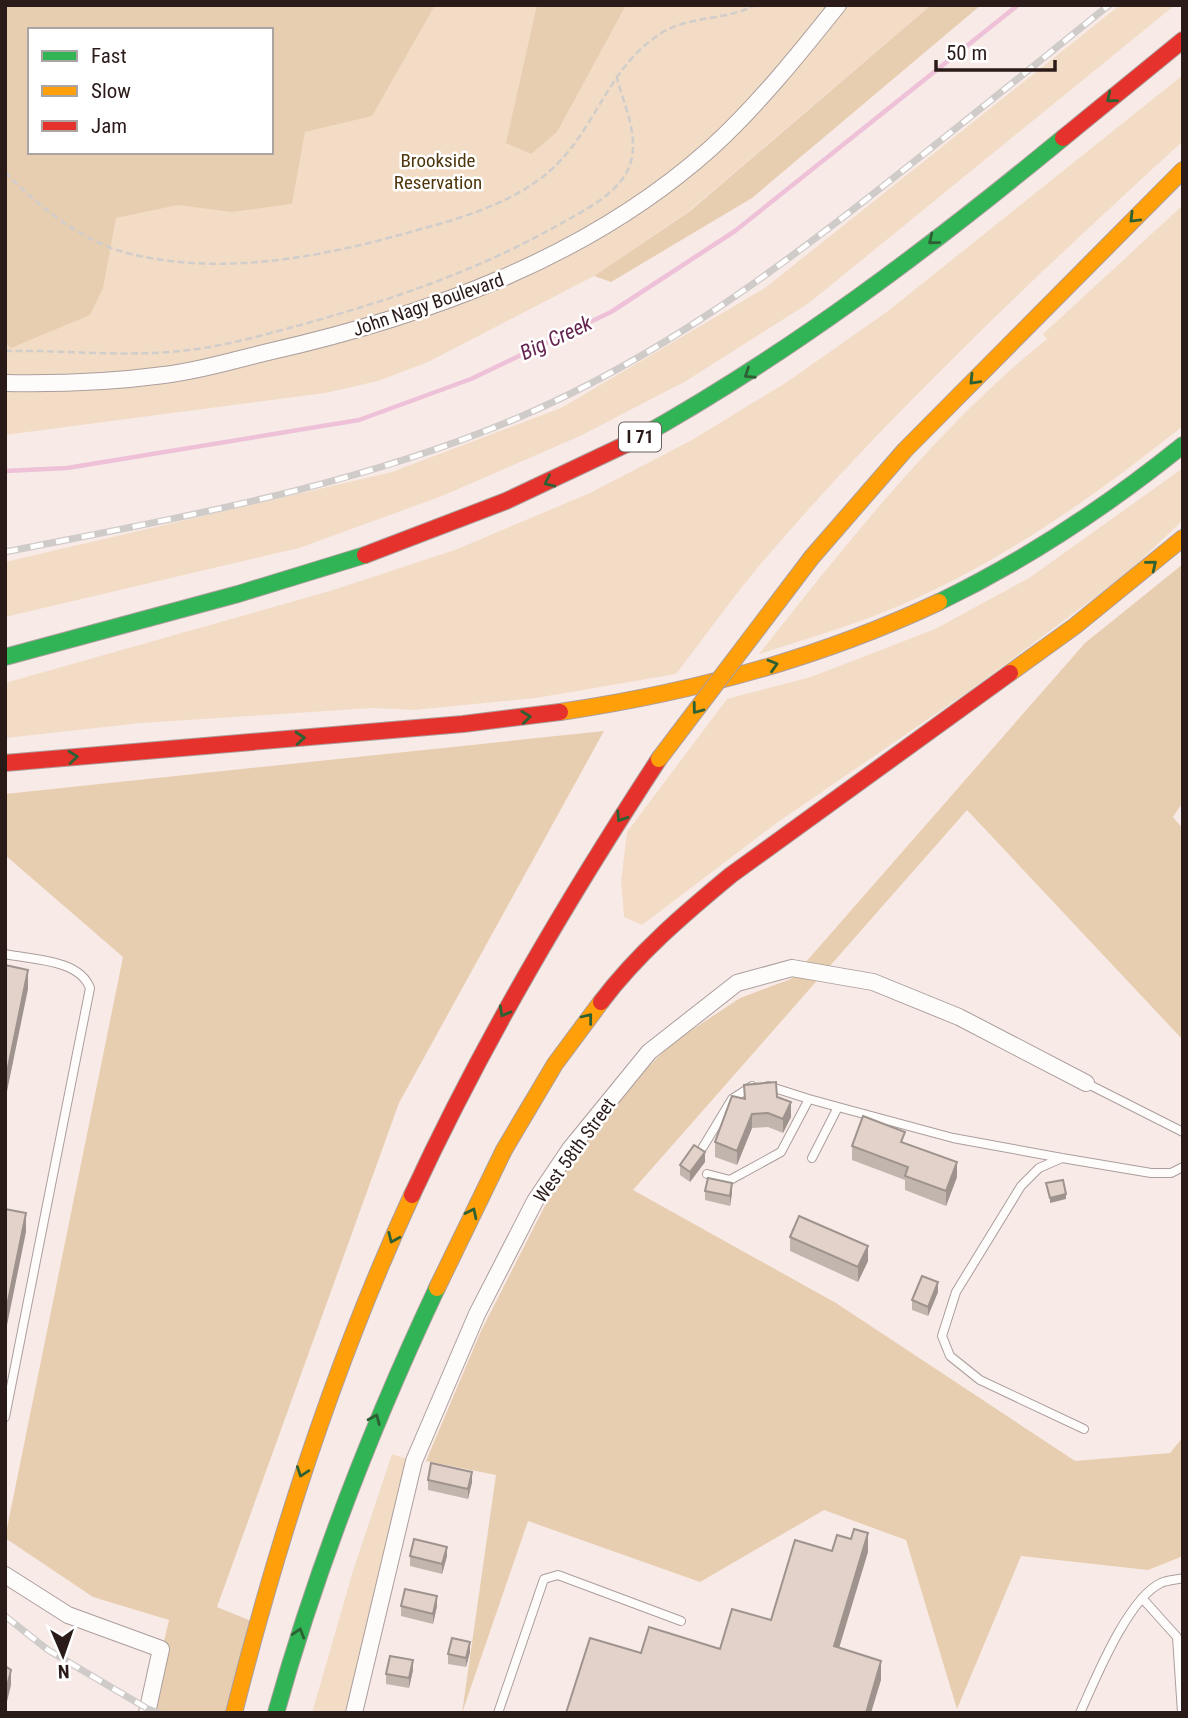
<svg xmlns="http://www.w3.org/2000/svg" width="1188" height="1718" font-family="'Roboto Condensed',sans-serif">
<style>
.green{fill:#f2dcc5;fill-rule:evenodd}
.forest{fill:#e8ceb1;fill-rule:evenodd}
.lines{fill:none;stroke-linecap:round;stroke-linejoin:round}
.stream{stroke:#eec1d8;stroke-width:4.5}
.lane-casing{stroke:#ab9e9c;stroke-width:10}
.street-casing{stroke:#ab9e9c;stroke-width:18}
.fast-casing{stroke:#ab9e9c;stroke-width:18}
.slow-casing{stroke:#ab9e9c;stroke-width:18}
.jam-casing{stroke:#ab9e9c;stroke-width:18}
.path{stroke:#d1cdcb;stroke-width:2.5;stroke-dasharray:7 3.5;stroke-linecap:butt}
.lane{stroke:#fefcfb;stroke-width:8}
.street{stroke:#fefcfb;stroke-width:16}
.fast{stroke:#30b455;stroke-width:16}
.slow{stroke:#ff9f0a;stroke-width:16}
.jam{stroke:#e5322d;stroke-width:16}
.rail-casing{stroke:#cfcbc9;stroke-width:7}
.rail{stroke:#fff;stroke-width:4.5;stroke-dasharray:13;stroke-linecap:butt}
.slow-bridge-casing{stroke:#ab9e9c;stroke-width:18;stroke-linecap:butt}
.slow-bridge{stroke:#ff9f0a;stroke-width:16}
.wall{fill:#c2b5ae}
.shaded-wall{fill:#9e938d}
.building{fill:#e2d2ca;stroke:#9e938d;stroke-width:2}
.oneway{stroke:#2d6033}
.labels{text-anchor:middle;stroke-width:5;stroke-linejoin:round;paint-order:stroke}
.shield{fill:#fff;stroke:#6a5f5d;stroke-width:2}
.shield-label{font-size:18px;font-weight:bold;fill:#2a1b18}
.park-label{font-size:19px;fill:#4f360c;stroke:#fff}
.street-label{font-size:19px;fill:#2a1b18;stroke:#fff}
.water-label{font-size:21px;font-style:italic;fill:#65234f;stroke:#fff}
</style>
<rect width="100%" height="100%" fill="#f8eae7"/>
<path class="green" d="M5 5H931L689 211 594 276 428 362 378 381 325 393 5 435ZM30 30H271V152H30Z
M1120 5H1175L809 303 686 381 580 436 442 496 299 548 5 617V562L392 472 561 408 765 288Z
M1183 75V141C1040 272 897 406 770 553 737 591 707 634 676 674L536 698 414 710 373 708 141 723 5 738V683L330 591 455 550 590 493 692 440 787 382 888 311Z
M1183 205V426C1100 492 1016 552 919 597 868 621 813 637 759 654 843 548 941 423 1047 339L1043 334Z
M1183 468V520L1125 575 972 689 778 822 642 925 624 917 621 881 627 832 727 699 811 677 935 629 1029 578Z
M392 1454 407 1459 348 1713H312L353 1571Z"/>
<path class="forest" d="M5 5H435L372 116 305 132 292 204 232 212 178 205 116 218 103 288 90 315 11 348 5 342ZM30 30H271V152H30Z
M537 5H626L557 132 531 154 506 143Z
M931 5H981L752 198 611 282 594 276 690 211Z
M1183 564V802L1173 817 1183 829V1040L967 810 633 1190 836 1303 1075 1461 1170 1453 1183 1437V1556L1148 1570 1021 1556 957 1709 906 1540 824 1510 700 1582 528 1521 462 1713 496 1475 426 1461 481 1331 556 1184 590 1137 644 1071 672 1043 740 998 791 979 1085 643Z
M604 731 399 1103 217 1607 256 1623 234 1713H147L169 1620 93 1597 5 1538 123 957 5 855V794Z"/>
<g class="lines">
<path class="stream" d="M5 471 67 468 359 420 471 379 611 312 735 231 1018 5"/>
<defs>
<path id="lane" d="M5 954C33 960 79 959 90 988L5 1417
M1086 1083 1183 1132
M768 1086 809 1099
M703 1147 732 1099 752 1086
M812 1158 838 1107 953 1138 1062 1158 1151 1173H1171L1183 1167
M1062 1158 1039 1168 1021 1186 956 1292 942 1336 950 1356 980 1380 1084 1429
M707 1174 730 1180 781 1152 809 1099 838 1107
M1142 1598 1177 1637 1182 1713
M498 1713 544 1579 558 1575 681 1621
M1080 1713C1095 1680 1128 1598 1161 1583 1167 1580 1176 1580 1183 1578"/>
<path id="street" d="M5 383C58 384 112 382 164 375 199 371 234 360 268 352 426 316 587 259 711 148 757 106 799 54 838 5
M5 1575 68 1615 161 1649 147 1713
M354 1713 414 1461 477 1314 535 1201 570 1149 649 1052 737 983 792 968 873 982 959 1017 1086 1083"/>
<path id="fast" d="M633 441C788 355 927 250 1063 138
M939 602C1028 559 1106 507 1183 445
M5 657 238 594 365 555
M276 1713C317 1566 372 1426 437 1288"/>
<path id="slow" d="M812 557 905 450 1183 170
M1010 673 1075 626 1183 538
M560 712C690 693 820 658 939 602
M437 1288 504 1150 555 1064 601 1002
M234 1713C279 1535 335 1362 412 1195"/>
<path id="jam" d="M1063 138 1183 40
M365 555 506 501 633 441
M5 763 463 724 560 712
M601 1002C637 954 685 913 731 875L1010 673
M412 1195C483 1042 567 900 659 759"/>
</defs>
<use href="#lane" class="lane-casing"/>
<use href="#street" class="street-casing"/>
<use href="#fast" class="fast-casing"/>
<use href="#slow" class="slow-casing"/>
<use href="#jam" class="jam-casing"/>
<path class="path" d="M5 172C38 206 81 241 127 253 222 277 322 257 414 231 462 218 514 203 552 169 596 129 608 67 660 34 688 15 726 21 755 5
M5 351C64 350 122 357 180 351 222 347 264 335 304 324 394 299 479 270 560 224 586 209 626 191 632 157 637 128 622 101 616 74"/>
<use href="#lane" class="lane"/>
<use href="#street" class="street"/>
<use href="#fast" class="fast"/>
<use href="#slow" class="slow"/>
<use href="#jam" class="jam"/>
<defs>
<path id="rail" d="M5 552C181 517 357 487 522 416 657 358 773 273 887 183 962 124 1035 65 1109 5
M5 1616 48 1650 148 1709 159 1713"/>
</defs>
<use href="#rail" class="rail-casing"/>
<use href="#rail" class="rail"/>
<defs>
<path id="slow-bridge" d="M659 759 812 557"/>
</defs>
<use href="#slow-bridge" class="slow-bridge-casing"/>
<use href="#slow-bridge" class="slow-bridge"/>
</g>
<path class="wall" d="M744 1085 777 1097 791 1117 783 1133 768 1127 752 1128 737 1165 715 1157V1142L744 1099Z
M905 1143 957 1177 946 1206 905 1190V1180L852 1160V1146Z
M705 1162 690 1182 680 1175V1165Z
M705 1191 732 1193 730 1206 705 1200Z
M790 1237 868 1261 858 1282 790 1251Z
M938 1292 928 1316 912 1310V1300Z
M428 1480 472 1482 468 1499 428 1490Z
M410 1556H447L442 1574 410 1566Z
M401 1606H437L433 1624 401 1616Z
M470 1652 466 1667 448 1664V1654Z
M413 1670 409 1688 386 1684V1674Z"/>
<path class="shaded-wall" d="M28 970V989L5 1101V1082Z
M791 1102V1117L783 1133V1119Z
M752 1114V1128L737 1165V1151Z
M705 1152V1162L690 1182V1172Z
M957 1162V1177L946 1206V1191Z
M732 1183V1193L730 1206V1196Z
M1066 1194V1199L1050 1203V1198Z
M26 1213V1232L5 1335V1316Z
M868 1246V1261L858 1282V1267Z
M938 1282V1292L928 1316V1307Z
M472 1472V1482L468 1499V1489Z
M868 1533V1552L834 1665V1646Z
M447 1547V1556L442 1574V1564Z
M437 1596V1606L433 1624V1614Z
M470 1642V1652L466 1667V1658Z
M413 1660V1670L409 1688V1678Z
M881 1661V1680L871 1713H866Z
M11 1670V1685L5 1710V1695Z"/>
<path class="building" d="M5 965 28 970 5 1082Z
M776 1082 777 1097 791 1102 783 1119 768 1113 752 1114 737 1151 715 1142 732 1096 745 1099 744 1085Z
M863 1116 905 1132 901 1142 957 1162 946 1191 905 1176 908 1167 852 1146Z
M694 1145 705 1152 690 1172 680 1165Z
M708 1178 732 1183 730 1196 705 1191Z
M1063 1180 1066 1194 1050 1198 1046 1183Z
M5 1209 26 1213 5 1316Z
M799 1216 868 1246 858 1267 790 1237Z
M922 1276 938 1282 928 1307 912 1300Z
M431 1463 472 1472 468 1489 428 1480Z
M854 1529 868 1533 834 1646 881 1661 866 1713H566L590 1638 641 1653 649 1627 720 1649 732 1609 771 1620 795 1540 832 1551 837 1535 851 1539Z
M414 1539 447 1547 442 1564 410 1556Z
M405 1589 437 1596 433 1614 401 1606Z
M452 1638 470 1642 466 1658 448 1654Z
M390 1656 413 1660 409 1678 386 1674Z
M5 1666 11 1670 5 1695Z"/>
<defs><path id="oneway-chevron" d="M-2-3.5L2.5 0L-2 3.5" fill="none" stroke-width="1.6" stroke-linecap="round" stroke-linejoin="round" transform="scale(1.75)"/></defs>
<g class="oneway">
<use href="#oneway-chevron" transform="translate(1111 98) rotate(141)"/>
<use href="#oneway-chevron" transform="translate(1134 218) rotate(135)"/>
<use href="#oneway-chevron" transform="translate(933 240) rotate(141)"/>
<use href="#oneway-chevron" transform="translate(749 374) rotate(147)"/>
<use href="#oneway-chevron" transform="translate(974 380) rotate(134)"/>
<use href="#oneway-chevron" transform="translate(549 482) rotate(155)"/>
<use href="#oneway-chevron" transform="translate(1152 565) rotate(-39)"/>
<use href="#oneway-chevron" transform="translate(773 665) rotate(-17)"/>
<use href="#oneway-chevron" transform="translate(697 709) rotate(127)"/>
<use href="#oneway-chevron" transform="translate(526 717) rotate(-7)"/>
<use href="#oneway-chevron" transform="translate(300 738) rotate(-5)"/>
<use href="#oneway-chevron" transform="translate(73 757) rotate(-5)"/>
<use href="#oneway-chevron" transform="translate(621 817) rotate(123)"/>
<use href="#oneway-chevron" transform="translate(504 1012) rotate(119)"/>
<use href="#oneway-chevron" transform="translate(588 1018) rotate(-52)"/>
<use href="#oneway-chevron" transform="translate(472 1213) rotate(-64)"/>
<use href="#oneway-chevron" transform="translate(393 1238) rotate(114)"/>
<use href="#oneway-chevron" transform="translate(375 1419) rotate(-67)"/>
<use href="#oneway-chevron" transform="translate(302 1472) rotate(109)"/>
<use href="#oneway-chevron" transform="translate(299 1633) rotate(-73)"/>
</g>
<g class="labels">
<rect class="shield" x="619" y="422.5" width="42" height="29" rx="5"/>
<g class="shield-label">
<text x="640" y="443">I 71</text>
</g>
<g class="park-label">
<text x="438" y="167">Brookside<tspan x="438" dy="22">Reservation</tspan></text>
</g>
<g class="street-label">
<text transform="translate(428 304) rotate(-19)" y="7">John Nagy Boulevard</text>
<text transform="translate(574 1150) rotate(-54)" y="7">West 58th Street</text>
</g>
<g class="water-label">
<text transform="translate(556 338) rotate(-25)" y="7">Big Creek</text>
</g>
</g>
<rect width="1188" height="1718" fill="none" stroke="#2a1b18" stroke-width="14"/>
<rect x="28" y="28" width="245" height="126" fill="#ffffff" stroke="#aaa4a3" stroke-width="2"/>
<rect x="42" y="51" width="35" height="10" fill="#30b455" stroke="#aaa4a3" stroke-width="2"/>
<text x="91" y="63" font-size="21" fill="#2a1b18">Fast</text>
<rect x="42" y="86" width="35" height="10" fill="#ff9f0a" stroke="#aaa4a3" stroke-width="2"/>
<text x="91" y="98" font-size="21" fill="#2a1b18">Slow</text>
<rect x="42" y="121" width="35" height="10" fill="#e5322d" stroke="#aaa4a3" stroke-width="2"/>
<text x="91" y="133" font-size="21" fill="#2a1b18">Jam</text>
<g transform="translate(63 1655) rotate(178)" stroke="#ffffff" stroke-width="5" paint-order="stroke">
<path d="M0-5L12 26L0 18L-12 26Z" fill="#2a1b18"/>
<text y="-10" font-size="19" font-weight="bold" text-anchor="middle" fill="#2a1b18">N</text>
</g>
<path d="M936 60v10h119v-10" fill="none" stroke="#2a1b18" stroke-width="3.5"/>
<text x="946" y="60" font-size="21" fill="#2a1b18" stroke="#ffffff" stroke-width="5" paint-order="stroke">50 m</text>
</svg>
